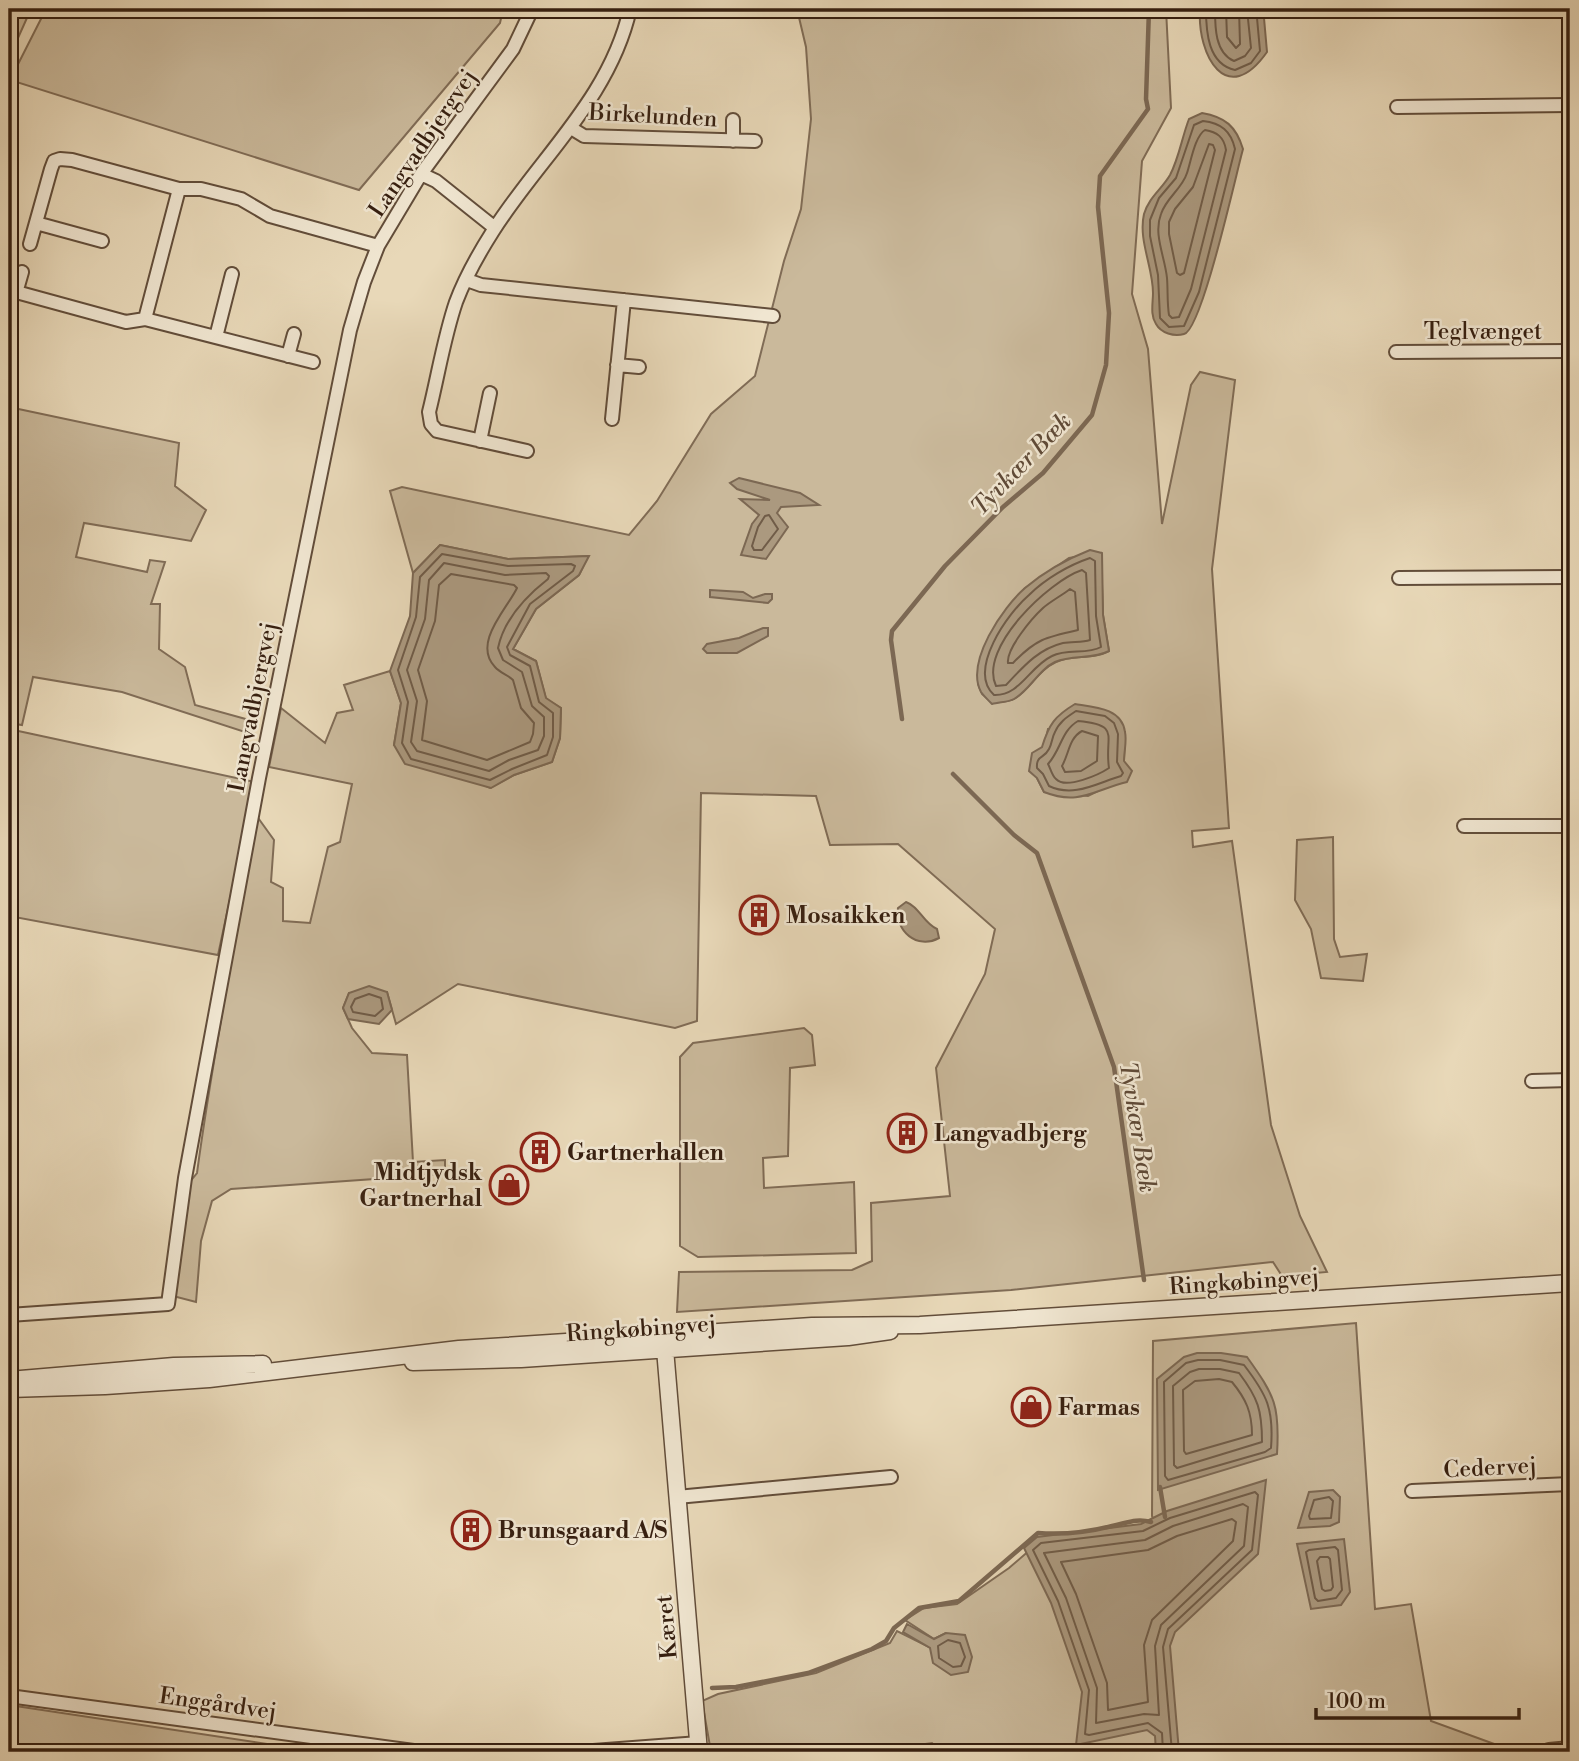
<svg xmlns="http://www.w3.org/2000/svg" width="1579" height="1761" font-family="'Libre Bodoni',serif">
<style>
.green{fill:#cab99b;stroke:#806c56;stroke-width:2;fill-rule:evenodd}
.water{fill:#ab997f;stroke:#7c6853;stroke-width:2}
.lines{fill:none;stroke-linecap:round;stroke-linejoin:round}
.shore{stroke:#705c48;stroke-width:2}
.stream{stroke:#7c6853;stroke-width:4.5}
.minor-casing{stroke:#624d3a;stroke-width:16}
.tertiary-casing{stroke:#624d3a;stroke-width:19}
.minor{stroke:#f0e6d1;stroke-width:12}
.tertiary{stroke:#f0e6d1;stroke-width:16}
.labels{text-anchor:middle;stroke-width:5;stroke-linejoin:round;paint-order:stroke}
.street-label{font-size:23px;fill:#361f10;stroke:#f0e6d1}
.poi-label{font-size:23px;font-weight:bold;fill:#361f10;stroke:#f0e6d1;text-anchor:start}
.water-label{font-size:24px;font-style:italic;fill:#5f4a37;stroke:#f0e6d1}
</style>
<rect width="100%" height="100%" fill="#e8d8b8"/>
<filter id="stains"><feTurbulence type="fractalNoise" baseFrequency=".00286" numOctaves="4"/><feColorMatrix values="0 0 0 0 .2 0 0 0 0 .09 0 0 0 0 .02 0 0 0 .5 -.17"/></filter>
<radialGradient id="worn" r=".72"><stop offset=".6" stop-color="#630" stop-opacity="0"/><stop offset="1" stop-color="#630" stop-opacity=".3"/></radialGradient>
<path class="green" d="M9 9H31L9 58Z
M46 9H503L500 23 359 190 10 80Z
M797 9H1166L1171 108 1142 161 1132 294 1148 349 1162 524 1191 385 1200 372 1235 380 1212 569 1229 828 1192 831 1193 847 1232 841 1271 1125 1300 1216 1327 1272 1282 1276 1273 1262 1011 1290 677 1312 679 1272 852 1270 872 1261 871 1203 950 1196 936 1068 985 974 995 929 898 844 830 845 816 796 701 793 697 1021 675 1028 458 984 396 1024 387 992 349 993 343 1008 352 1028 372 1053 407 1055 413 1162 445 1160V1174L231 1189 212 1201 201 1241 196 1302 173 1296 189 1183 197 1173C213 1053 237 935 256 815L274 840 271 882 283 888V921L310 923 328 847 340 842 352 784 269 767 281 708 325 743 337 713 353 710 344 685 390 671 401 703 394 745 490 788 514 775 552 762 560 738 561 708 546 699 536 661 513 649 536 609 579 575 588 556 508 559 440 545 413 573 390 491 402 487 629 535 657 501 711 414 755 376 784 261 801 209 811 119 806 47ZM1101 553 1103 615 1109 651C1092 660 1073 654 1056 662 1038 670 1030 690 1014 699 1009 702 999 702 992 703L982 694 978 684 1024 589 1069 558ZM1048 729 1125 732 1124 761 1106 787 1088 796 1044 792 1037 778Z
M9 407 179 443 175 486 206 510 191 541 84 523 76 557 147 572 150 560 165 562 151 604H160L159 649 185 667 195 705 253 721 251 734 122 692 33 677 22 725 9 723Z
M9 729 255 782 218 955 9 916Z
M1333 837 1334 939 1340 957 1367 954 1363 981 1321 978 1311 929 1295 900 1297 840Z
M804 1028 812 1035 815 1065 790 1068 788 1156 763 1158 764 1188 854 1182 856 1253 698 1257 680 1246V1057L693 1043Z
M1356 1323 1375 1609 1411 1604 1431 1721 1508 1749 1452 1752H941L932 1743 867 1752H711L702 1701 718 1694 816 1673 890 1643 897 1631 931 1648 946 1633 934 1639 905 1620 924 1608 957 1604 1009 1568 1038 1543 1157 1528 1152 1516 1153 1341Z
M9 1705 320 1752H9Z"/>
<path class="water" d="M1200 9H1266L1264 18 1267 52C1227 109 1197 56 1200 9Z
M1202 113C1225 117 1236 126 1243 149 1236 174 1202 330 1184 334 1174 337 1161 333 1156 324 1150 315 1153 303 1153 293 1153 267 1138 240 1144 214 1149 197 1162 189 1170 175 1179 158 1182 137 1189 119Z
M739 478 800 493 819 505 781 507 777 513 788 527 766 559 741 555 752 524 759 515 740 499 770 500 737 489 730 483Z
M440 545 508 559 589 556 579 575 536 609 513 649 536 661 546 698 561 708 560 738 552 762 514 775 491 788 405 764 394 745 401 703 390 671 410 616 413 573Z
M1090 550 1102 553 1103 615 1109 651C1092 660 1073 654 1055 662 1038 670 1030 690 1014 699 1009 702 999 702 992 704 988 700 984 696 981 692 965 662 1003 607 1025 588 1044 572 1067 559 1090 550Z
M710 590 743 592 753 598 765 594H772V599L768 603 710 597Z
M763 628H768V636L737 653H707L703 649 707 644 739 638Z
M1075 704C1094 707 1122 708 1125 732 1127 741 1124 752 1124 761L1132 771 1127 782C1094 790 1079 806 1044 792L1037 778 1029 771 1032 753 1042 747C1049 724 1055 716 1075 704Z
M906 902C920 907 923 923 937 929L939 938C917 950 895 931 898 908Z
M369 986 387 992 392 1010 379 1024 348 1019 343 1008 349 993Z
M1197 1353H1221L1247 1357C1275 1396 1280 1406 1277 1454L1158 1490 1157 1379 1184 1357Z
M1266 1480 1258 1554 1175 1632 1170 1646 1179 1752H1156L1155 1736 1147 1730 1076 1745 1082 1692 1051 1603 1024 1548 1037 1537 1141 1524 1167 1511Z
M1333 1490 1340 1497 1339 1522 1330 1526 1298 1528 1309 1492Z
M1344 1539 1350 1592 1341 1605 1311 1609 1297 1544Z
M907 1624 934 1639 946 1633 965 1635 972 1657 968 1672 951 1675 933 1663 930 1648 903 1632Z"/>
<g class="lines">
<path class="shore" d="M1206 9C1206 32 1208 64 1235 70L1251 63 1260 51 1257 18 1258 9
M1215 9C1215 27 1215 53 1234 61L1245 56 1251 48 1248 19 1249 9
M1226 9 1227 37 1236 48 1240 44 1239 9
M1203 121C1221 123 1231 131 1235 149L1199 292 1184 326 1169 327 1160 318 1158 275 1150 236V220L1159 198 1176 178 1194 125Z
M1205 130C1217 132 1224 137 1226 150L1191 289 1179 317 1172 318 1169 315C1167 303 1168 290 1167 278 1165 257 1153 234 1161 214 1166 198 1182 189 1187 173 1191 161 1195 136 1205 130Z
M1209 144 1213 145 1215 150 1184 273 1180 275 1177 273 1169 234V222L1175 209 1193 187Z
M769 515 778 529 762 550H754L752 546 758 527 765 516Z
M442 554 508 566 571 564 575 566 573 571 530 604 507 647 510 655 530 666 539 702 553 713V737L547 755 512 769 490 780 411 759 402 743 408 702 398 670 416 617 420 577Z
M1090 558 1095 561 1096 616 1101 647C1087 655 1067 648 1052 656 1029 667 1020 696 994 695 967 670 1008 613 1029 595 1045 579 1069 565 1090 558Z
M444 563 505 575 546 573 549 576 548 579C525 597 504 619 498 648L503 660 522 672 532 706 544 717V736L538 750 509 760 489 771 417 751 411 742 417 701 407 670 425 619 429 580Z
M1082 570 1086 573 1090 640C1082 643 1072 641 1063 643 1038 649 1023 667 1006 685L996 686C978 648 1049 581 1082 570Z
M451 574 514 585 517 588C507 609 472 643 495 667 500 673 508 675 513 680L521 708 534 723 533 734 530 742 487 760 422 740 427 701 418 670 435 621 439 585Z
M1070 589 1075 592 1078 630C1046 637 1036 639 1013 663H1008C1006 649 1032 618 1043 608 1051 601 1061 596 1070 589Z
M1076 711 1105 716 1114 723 1118 734 1117 762 1123 773 1121 776C1097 783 1074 798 1049 786L1043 774 1037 768C1036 755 1044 759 1049 749 1052 744 1052 737 1055 732 1059 722 1067 717 1076 711Z
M1078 721C1122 725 1104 736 1109 768 1100 774 1066 790 1056 779 1052 776 1050 767 1048 764 1061 750 1061 731 1078 721Z
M1082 731 1098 736 1097 761 1081 771 1065 772 1062 766C1069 754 1069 738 1082 731Z
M369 994 381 998 383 1009 375 1016 353 1012 351 1007 355 999Z
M1198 1360H1220L1244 1365C1267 1395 1274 1409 1271 1448L1265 1452 1168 1480 1165 1476 1164 1382 1186 1363Z
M1199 1369H1220L1239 1373C1258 1398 1262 1410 1262 1442L1177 1468 1174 1465 1173 1386 1190 1372Z
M1219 1379 1232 1382C1246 1399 1252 1412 1252 1435L1186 1454 1184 1451 1183 1390 1195 1381Z
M1329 1497 1333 1501 1331 1518 1310 1519 1309 1516 1314 1500Z
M1243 1504 1248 1507 1244 1546 1161 1625 1155 1646 1159 1715 1144 1714 1096 1723 1097 1688 1066 1598 1044 1553 1145 1540 1173 1526Z
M1232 1519 1236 1522 1233 1541 1152 1620 1144 1645 1148 1702 1108 1710 1107 1683 1076 1594 1061 1562 1148 1550 1177 1536Z
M1335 1547 1338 1550 1342 1590 1336 1598 1318 1601 1315 1598 1306 1552 1309 1550Z
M1320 1557H1328L1330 1559 1333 1587 1331 1590 1325 1591 1322 1589 1317 1561Z
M948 1640 960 1643 965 1657 961 1666 953 1667 939 1658 938 1646Z
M1163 1752 1162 1733 1148 1723 1089 1735 1085 1734 1089 1690 1058 1601 1033 1550 1041 1543 1143 1531 1170 1518 1255 1492 1258 1495 1252 1550 1168 1629 1163 1647 1172 1752"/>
<path class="stream" d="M902 719 891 640 892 631 945 566 1003 507 1043 473 1092 415 1106 365 1109 313 1098 207 1100 176 1148 109 1146 99 1149 9
M953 774 1014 835 1037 853 1114 1067 1144 1280
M1160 1487 1165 1517
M712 1688 736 1687 808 1673 872 1649 886 1641 894 1628 919 1608 959 1601 1038 1533C1063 1535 1088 1532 1112 1526 1127 1523 1136 1518 1151 1522
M9 1750 76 1751 89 1749 117 1752
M150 1752 164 1750 175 1752"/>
<defs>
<path id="minor" d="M1397 107 1570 105
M571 128 584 136 755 141
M733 141V120
M421 174 436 181 495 228
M36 223 102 241
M30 244 51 169 54 161 60 159 72 160 179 189H201L241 199 270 216 378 246
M467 280 481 285 773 316
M9 290 126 322 145 319 313 362
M16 293 22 272
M145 319 179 189
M216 337 232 274
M1396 352 1570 351
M288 356 294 334
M617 365 639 367
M612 419 624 300
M480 441 490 393
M527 451 437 431 431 424 429 412C438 376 444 337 456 302 465 278 479 253 493 231 540 157 610 98 630 9
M1399 578 1570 577
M1464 826H1570
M1532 1081 1570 1080
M9 1315 168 1304 185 1178 259 778 350 330 364 282 378 246 421 174 513 49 532 9
M1412 1491 1570 1484
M677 1497 891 1477
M9 1696 421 1752
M1549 1750 1570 1748
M580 1752 699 1743"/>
<path id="tertiary" d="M665 1349 699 1752
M413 1362 521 1359 848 1337 890 1331
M9 1380 174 1366 263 1364
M9 1389 105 1386 209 1379 459 1349 812 1326 920 1325 1570 1283"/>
</defs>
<use href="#minor" class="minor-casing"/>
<use href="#tertiary" class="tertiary-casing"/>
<use href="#minor" class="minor"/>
<use href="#tertiary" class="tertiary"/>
</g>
<defs>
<symbol id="building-ring" viewBox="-11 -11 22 22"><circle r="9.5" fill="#f0e6d1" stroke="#8f2418" stroke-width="1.5"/><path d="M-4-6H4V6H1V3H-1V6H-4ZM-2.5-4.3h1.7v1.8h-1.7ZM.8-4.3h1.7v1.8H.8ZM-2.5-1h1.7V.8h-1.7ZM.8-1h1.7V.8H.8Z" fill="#8f2418"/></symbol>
<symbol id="shop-ring" viewBox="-11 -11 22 22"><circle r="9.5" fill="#f0e6d1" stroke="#8f2418" stroke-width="1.5"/><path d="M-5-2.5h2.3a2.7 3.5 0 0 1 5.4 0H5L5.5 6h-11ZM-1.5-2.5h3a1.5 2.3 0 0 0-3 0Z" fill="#8f2418"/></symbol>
</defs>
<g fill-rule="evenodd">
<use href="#building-ring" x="737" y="893" width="44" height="44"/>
<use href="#building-ring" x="885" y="1111" width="44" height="44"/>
<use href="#building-ring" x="518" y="1130" width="44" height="44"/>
<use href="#shop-ring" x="487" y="1163" width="44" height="44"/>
<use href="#shop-ring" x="1009" y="1385" width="44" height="44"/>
<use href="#building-ring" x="449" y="1508" width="44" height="44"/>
</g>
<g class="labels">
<g class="street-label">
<text transform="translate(653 115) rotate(3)" y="8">Birkelunden</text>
<text transform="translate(422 143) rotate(-56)" y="8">Langvadbjergvej</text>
<text x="1483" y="339">Teglvænget</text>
<text transform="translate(252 707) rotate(-79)" y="8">Langvadbjergvej</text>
<text transform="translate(1244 1281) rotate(-4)" y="8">Ringkøbingvej</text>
<text transform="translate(641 1328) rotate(-4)" y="8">Ringkøbingvej</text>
<text transform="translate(1490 1467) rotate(-3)" y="8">Cedervej</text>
<text transform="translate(666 1627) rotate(-95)" y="8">Kæret</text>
<text transform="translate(218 1703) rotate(8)" y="8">Enggårdvej</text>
</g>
<g class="poi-label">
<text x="786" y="923">Mosaikken</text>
<text x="934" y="1141">Langvadbjerg</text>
<text x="567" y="1160">Gartnerhallen</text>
<text x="482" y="1180" text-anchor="end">Midtjydsk<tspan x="482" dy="26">Gartnerhal</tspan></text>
<text x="1058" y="1415">Farmas</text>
<text x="498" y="1538">Brunsgaard A/S</text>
</g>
<g class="water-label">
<text transform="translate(1021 464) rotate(-46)" y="8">Tyvkær Bæk</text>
<text transform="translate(1138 1127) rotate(81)" y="8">Tyvkær Bæk</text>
</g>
</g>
<rect width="1579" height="1761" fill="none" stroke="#e8d8b8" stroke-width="35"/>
<rect x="10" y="10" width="1558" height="1740" fill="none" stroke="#361f10" stroke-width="3.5"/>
<rect x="18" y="18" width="1544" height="1726" fill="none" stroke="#361f10" stroke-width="2"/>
<path d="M1316 1708v10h203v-10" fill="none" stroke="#361f10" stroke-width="3.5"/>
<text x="1327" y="1708" font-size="21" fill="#361f10" stroke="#f0e6d1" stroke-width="5" paint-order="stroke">100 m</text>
<rect width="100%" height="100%" filter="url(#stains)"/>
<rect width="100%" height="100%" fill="url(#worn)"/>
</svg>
